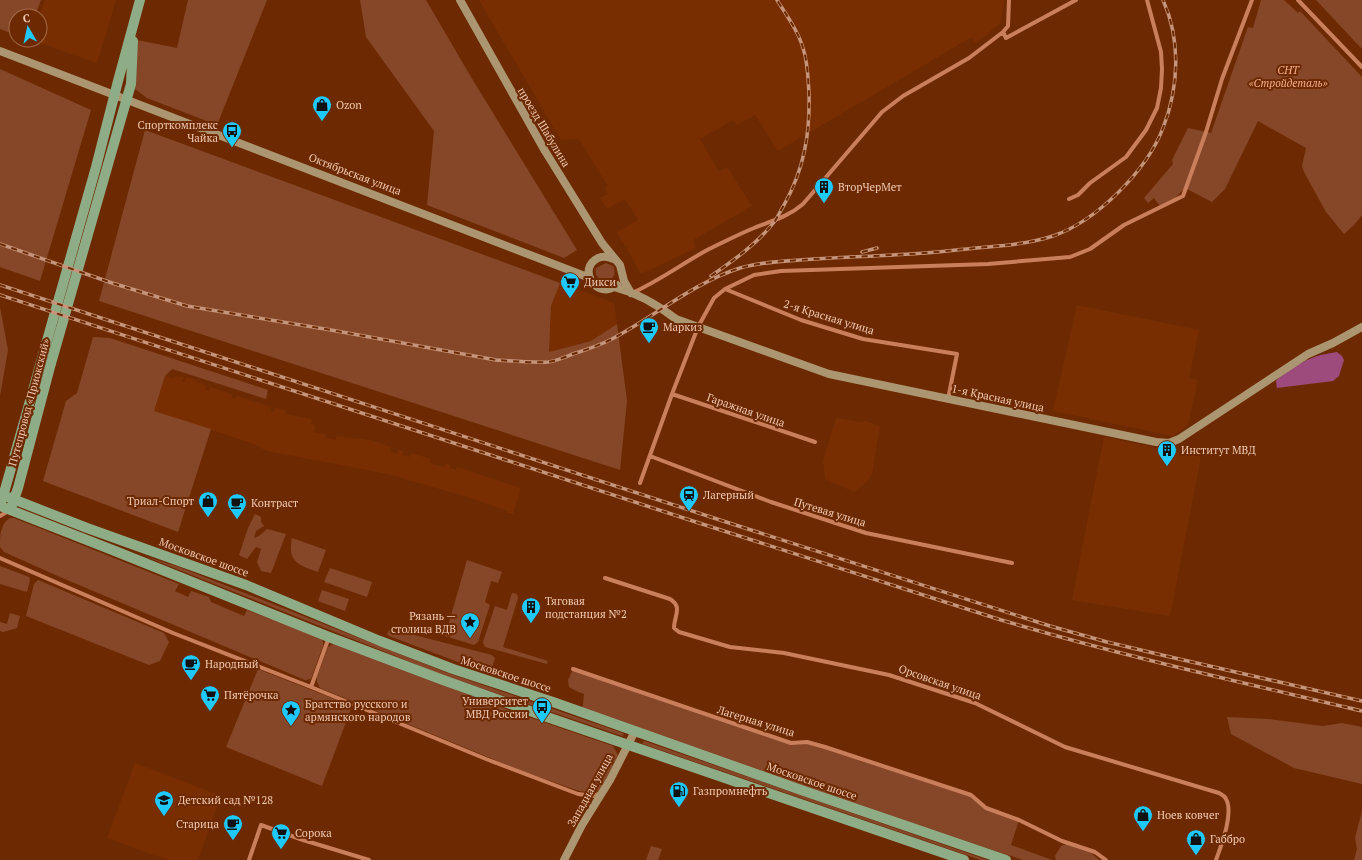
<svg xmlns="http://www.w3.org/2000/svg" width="1362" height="860" font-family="'PT Serif',serif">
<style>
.built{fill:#782e00}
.green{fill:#864728}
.water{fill:#9d4a7c}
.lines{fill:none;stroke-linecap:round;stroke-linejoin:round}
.street{stroke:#ca7f5c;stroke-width:4}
.secondary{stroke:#ac9671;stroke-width:8}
.primary{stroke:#8ead87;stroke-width:10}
.rail-casing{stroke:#c5947a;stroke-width:3.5}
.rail{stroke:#6d2a02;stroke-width:2;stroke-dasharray:6;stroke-linecap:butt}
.labels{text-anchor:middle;stroke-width:4;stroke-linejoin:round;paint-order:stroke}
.park-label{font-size:11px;font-style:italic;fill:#f5af8f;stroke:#6d2a02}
.poi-label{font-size:11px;fill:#f2c9b7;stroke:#6d2a02;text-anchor:start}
.street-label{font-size:11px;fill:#f2c9b7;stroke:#6d2a02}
</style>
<rect width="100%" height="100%" fill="#6d2a02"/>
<path class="built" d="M45 0H116L97 63 32 40H40V16H39Z
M479 0H1004V5L1000 24 975 43 972 37 778 151 755 115 737 125 733 120 700 139 719 172 727 167 752 206 693 240 696 248 641 274 617 232 638 220 625 199 607 209 600 198 608 194 605 188 608 186 579 139 561 140Z
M560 283 614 303 617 324 591 341 549 352 551 306Z
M1077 305 1199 330 1189 378 1198 380 1188 425 1173 436 1053 411Z
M165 376 174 379 175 376 184 377 182 382H184L186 377 196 380V382L206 385 205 390 209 391 210 387 232 394V398L236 399 237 396 271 407 270 411 273 412 275 408 286 410 285 414 312 419 311 424 315 425 314 432 325 434V438L336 440V436L370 440 391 447 390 451 397 454 399 450 403 451 402 455 410 457 411 453 431 459 430 463 444 467 445 463 450 465V468L456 470 457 467 521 488 513 514 507 513V511L474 499 388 474 267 451 251 443 154 411Z
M836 418 862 422 865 421 880 426 872 474 867 482 854 492 825 479 823 461Z
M1104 437 1201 457 1170 616 1072 600Z
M135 763 221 796 198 860H168L107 838Z"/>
<path class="green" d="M0 0H41L35 16H16V35L0 29Z
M188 0H267L217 125 147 98 135 89 137 40 177 48Z
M360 0H426L471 77 577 250 564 258 427 205 434 131 366 37Z
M1261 0H1284L1298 13 1300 11 1362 77V215L1354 225 1344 234 1326 212 1304 172 1302 166 1306 148 1258 121 1225 189 1212 202 1185 188 1175 198 1160 206 1154 198 1148 203 1144 198 1173 164 1172 160 1188 128 1211 133 1248 27 1253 28Z
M1316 0H1362V49Z
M0 69 91 110 40 281 0 267Z
M145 130 560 283 551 306 549 352 591 341 617 324 627 401 620 470 99 301Z
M606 263 613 266C616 272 615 277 609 281 600 280 594 278 596 268Z
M0 307 8 350 0 396Z
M93 337 110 338 268 390 266 399 172 369 165 376 154 411 211 429 178 532 43 481 66 401 77 393Z
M255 514 261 517V522L264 526 256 531 254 538 259 536 267 529 286 534 271 573 261 571 257 562 261 549 256 547 247 559 239 555 248 528Z
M10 518H14L179 584 175 591 188 597 191 591 209 597 211 602 244 616 247 610 321 638 323 641V646L311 679 305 680 60 577 4 552 0 547C0 536 0 524 10 518Z
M292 538 326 550 318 572C299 565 287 562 292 538Z
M144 556 179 567 445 672 623 733 624 735 622 736 443 675Z
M467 560 502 572 498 583 491 581 485 602 490 605 478 642 474 645 445 636Z
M0 566 29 577 30 580 27 592 0 584Z
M330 568 372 582 367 597 324 582Z
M38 580 164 633 169 642 160 661 149 665 26 616 34 584Z
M322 590 349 599 345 611 318 601Z
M512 593 517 594 518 598 503 647 548 661 547 664 485 647 483 642 495 606 507 610Z
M10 613 20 616 17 628 3 632 0 631V622L7 624Z
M391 629 492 655 495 658 491 671 496 673 495 676 389 636 387 634 389 630Z
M335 643 511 711 613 746 618 755 602 788 595 793 579 791 522 771 320 688 317 682V677L328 647Z
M258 669 352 706 322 786 226 747Z
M573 669 791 743 807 742 971 795 978 803 1019 820 1011 845 1052 860H1023L635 731 580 711 583 705 584 694 574 690 569 687 568 680Z
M1227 717 1268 719 1323 726 1342 723 1362 727V784L1294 768 1231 734Z
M644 741 973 855 987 860H981L643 744 642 743Z
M1362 811V860H1354L1357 849 1355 838Z
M1066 844 1091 853 1099 860H1056L1055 856 1061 846Z
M651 846 662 849 658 860H646Z"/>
<path class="water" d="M1337 352 1342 356 1344 360 1339 376 1333 381 1277 388 1276 381C1284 371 1308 358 1321 355 1326 354 1331 353 1337 352Z"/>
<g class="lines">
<path class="street" d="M1298 0 1362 67
M1003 32 1006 38 1076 0
M1069 199 1078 195 1090 183 1126 157 1146 130 1157 108 1161 88 1162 69 1161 52 1147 0
M725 289 801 320 863 339 957 354 948 399
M632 293C659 281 683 263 709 249 724 242 739 234 754 228 771 221 788 217 803 204L882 112 903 96 969 58 1003 32 1008 26 1009 0
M672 394 815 442
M650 456 771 502 866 533 1012 563
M640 483 672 394 698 327 714 298 725 289 754 275 781 271 988 264 1070 257 1090 249 1124 225 1183 196 1206 132 1222 79 1252 0
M0 516 8 511
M0 558 173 633 311 687 486 759 578 794 594 796 600 793
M605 578 670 599C683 607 674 616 674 628L679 632 730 647 784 653 889 675 975 703 1065 747 1219 793C1222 795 1225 796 1226 799 1234 813 1221 846 1216 860
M573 669 791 743 807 742 825 747 971 795 986 808 1019 820 1062 841 1095 852 1106 860
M311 687 329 637
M249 860 261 825 303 840 369 860"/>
<path class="secondary" d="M460 0 545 151 602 243 620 265 624 281 631 293
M0 51 590 278
M616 260C610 257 604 255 598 258 576 269 597 301 617 285
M614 287C637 293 658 305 676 319L829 374 1156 442 1169 443 1179 439 1308 354 1333 343 1362 327
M564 860 582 825 610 780 635 731"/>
<path class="primary" d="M0 494 87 528 246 585 380 641 453 669 553 702 801 790 1006 860
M2 500 96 167 118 81 140 0
M12 505 18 488 50 367 131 84 133 41
M0 506 115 551 329 637 443 680 544 716 964 860"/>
<defs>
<path id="rail" d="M0 244 112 283 187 306 331 330 496 360C513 361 531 363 548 362 556 361 565 357 573 354 585 350 598 346 610 340 654 317 693 283 740 268 764 261 790 261 814 259 846 257 878 256 910 254 932 253 954 250 976 248 1002 246 1028 244 1053 236 1097 221 1147 170 1163 128 1179 87 1181 40 1163 0
M862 252 877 248
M711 276C734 260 757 244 775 221 778 216 781 210 784 205 804 169 810 135 809 94 808 78 808 63 803 48 798 31 787 16 777 0
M0 285 723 521 1050 626 1107 642 1166 656 1362 701
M0 295 699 523 998 619C1118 655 1240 682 1362 711"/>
</defs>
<use href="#rail" class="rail-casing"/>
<use href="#rail" class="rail"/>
</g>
<defs>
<symbol id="shop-pin" viewBox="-11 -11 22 30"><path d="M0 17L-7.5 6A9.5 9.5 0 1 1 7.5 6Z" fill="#1ec9fd" stroke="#6d2a02"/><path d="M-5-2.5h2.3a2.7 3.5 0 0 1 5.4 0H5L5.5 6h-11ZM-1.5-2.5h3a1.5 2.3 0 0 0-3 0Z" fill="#111"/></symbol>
<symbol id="bus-pin" viewBox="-11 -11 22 30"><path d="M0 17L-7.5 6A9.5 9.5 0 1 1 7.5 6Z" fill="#1ec9fd" stroke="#6d2a02"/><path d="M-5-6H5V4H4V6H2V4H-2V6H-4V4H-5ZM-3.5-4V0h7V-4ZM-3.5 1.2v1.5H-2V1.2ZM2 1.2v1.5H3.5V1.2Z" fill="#111"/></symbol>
<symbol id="building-pin" viewBox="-11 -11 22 30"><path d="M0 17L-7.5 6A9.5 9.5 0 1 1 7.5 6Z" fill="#1ec9fd" stroke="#6d2a02"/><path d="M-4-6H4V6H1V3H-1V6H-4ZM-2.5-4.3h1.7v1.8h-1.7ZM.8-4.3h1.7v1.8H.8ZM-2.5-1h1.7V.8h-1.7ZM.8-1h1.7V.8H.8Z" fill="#111"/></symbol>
<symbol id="supermarket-pin" viewBox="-11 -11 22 30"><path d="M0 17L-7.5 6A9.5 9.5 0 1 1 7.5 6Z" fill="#1ec9fd" stroke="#6d2a02"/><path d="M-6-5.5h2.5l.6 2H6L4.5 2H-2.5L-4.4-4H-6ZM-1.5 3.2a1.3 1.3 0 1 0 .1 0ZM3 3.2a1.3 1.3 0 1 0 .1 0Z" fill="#111"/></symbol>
<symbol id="cafe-pin" viewBox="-11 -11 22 30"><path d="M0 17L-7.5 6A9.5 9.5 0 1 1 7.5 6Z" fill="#1ec9fd" stroke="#6d2a02"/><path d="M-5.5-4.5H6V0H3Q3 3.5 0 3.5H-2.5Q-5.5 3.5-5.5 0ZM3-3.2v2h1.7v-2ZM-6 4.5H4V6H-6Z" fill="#111"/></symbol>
<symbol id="station-pin" viewBox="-11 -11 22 30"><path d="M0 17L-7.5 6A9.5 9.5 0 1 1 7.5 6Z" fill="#1ec9fd" stroke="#6d2a02"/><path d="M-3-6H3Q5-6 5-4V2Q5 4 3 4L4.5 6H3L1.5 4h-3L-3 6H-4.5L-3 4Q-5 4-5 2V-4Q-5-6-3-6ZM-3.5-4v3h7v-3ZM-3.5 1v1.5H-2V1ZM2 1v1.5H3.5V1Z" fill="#111"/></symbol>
<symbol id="sight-pin" viewBox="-11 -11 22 30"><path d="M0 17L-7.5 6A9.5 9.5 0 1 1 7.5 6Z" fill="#1ec9fd" stroke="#6d2a02"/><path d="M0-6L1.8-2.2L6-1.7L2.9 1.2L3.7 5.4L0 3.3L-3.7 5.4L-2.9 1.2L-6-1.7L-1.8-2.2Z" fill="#111"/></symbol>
<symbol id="fuel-pin" viewBox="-11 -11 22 30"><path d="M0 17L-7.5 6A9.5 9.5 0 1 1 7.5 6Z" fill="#1ec9fd" stroke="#6d2a02"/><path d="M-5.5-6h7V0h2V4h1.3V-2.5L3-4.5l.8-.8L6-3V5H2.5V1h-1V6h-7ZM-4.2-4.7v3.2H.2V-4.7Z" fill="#111"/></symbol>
<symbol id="school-pin" viewBox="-11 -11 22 30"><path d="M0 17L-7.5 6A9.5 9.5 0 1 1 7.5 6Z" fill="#1ec9fd" stroke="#6d2a02"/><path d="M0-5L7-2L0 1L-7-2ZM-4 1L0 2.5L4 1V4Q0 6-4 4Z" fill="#111"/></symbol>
</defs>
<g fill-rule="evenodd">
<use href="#shop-pin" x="311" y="94" width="22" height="30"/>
<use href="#bus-pin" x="221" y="120" width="22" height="30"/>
<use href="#building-pin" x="813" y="176" width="22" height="30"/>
<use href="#supermarket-pin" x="559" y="271" width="22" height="30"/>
<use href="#cafe-pin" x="638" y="316" width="22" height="30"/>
<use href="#building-pin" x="1156" y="439" width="22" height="30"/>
<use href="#station-pin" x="678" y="484" width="22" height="30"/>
<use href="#shop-pin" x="197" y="490" width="22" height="30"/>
<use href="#cafe-pin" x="226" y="492" width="22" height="30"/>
<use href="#building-pin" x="520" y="596" width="22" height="30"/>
<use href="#sight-pin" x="459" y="611" width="22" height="30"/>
<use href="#cafe-pin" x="180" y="653" width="22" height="30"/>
<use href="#supermarket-pin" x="199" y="684" width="22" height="30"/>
<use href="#bus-pin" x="531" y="696" width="22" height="30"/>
<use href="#sight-pin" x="280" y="699" width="22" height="30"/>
<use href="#fuel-pin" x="668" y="780" width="22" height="30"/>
<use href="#school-pin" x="153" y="789" width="22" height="30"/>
<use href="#shop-pin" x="1132" y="804" width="22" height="30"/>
<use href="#cafe-pin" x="222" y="813" width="22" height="30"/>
<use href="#supermarket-pin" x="270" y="822" width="22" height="30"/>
<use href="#shop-pin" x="1185" y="828" width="22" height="30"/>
</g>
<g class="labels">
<g class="park-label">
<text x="1288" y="74">СНТ<tspan x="1288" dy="13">«Стройдеталь»</tspan></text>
</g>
<g class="poi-label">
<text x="336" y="109">Ozon</text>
<text x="218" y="129" text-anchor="end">Спорткомплекс<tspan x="218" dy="13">Чайка</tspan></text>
<text x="838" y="191">ВторЧерМет</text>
<text x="584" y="286">Дикси</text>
<text x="663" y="331">Маркиз</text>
<text x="1181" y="454">Институт МВД</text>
<text x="703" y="499">Лагерный</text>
<text x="194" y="505" text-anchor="end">Триал-Спорт</text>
<text x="251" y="507">Контраст</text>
<text x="545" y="605">Тяговая<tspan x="545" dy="13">подстанция №2</tspan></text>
<text x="456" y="620" text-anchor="end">Рязань —<tspan x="456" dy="13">столица ВДВ</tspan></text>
<text x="205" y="668">Народный</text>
<text x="224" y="699">Пятёрочка</text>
<text x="528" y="705" text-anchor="end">Университет<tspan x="528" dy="13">МВД России</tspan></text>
<text x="305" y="708">Братство русского и<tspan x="305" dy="13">армянского народов</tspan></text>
<text x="693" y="795">Газпромнефть</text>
<text x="178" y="804">Детский сад №128</text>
<text x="1157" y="819">Ноев ковчег</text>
<text x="219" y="828" text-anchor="end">Старица</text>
<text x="295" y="837">Сорока</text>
<text x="1210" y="843">Габбро</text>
</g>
<g class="street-label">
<text transform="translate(544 127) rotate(59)" y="4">проезд Шабулина</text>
<text transform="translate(355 174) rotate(21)" y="4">Октябрьская улица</text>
<text transform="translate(829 317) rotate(17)" y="4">2-я Красная улица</text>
<text transform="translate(998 398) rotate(12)" y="4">1-я Красная улица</text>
<text transform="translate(29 402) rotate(-75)" y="4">Путепровод «Приокский»</text>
<text transform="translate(746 410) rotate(19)" y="4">Гаражная улица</text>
<text transform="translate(830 512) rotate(17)" y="4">Путевая улица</text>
<text transform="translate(204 557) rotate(20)" y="4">Московское шоссе</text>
<text transform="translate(506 674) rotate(18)" y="4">Московское шоссе</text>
<text transform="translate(940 682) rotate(19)" y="4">Орсовская улица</text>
<text transform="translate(756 721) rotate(17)" y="4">Лагерная улица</text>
<text transform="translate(812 781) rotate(19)" y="4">Московское шоссе</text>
<text transform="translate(590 790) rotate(-61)" y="4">Западная улица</text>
</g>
</g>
<g transform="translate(28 28) rotate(351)"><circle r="19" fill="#6d2a02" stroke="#a26a4a"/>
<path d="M0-3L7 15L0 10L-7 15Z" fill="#1ec9fd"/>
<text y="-6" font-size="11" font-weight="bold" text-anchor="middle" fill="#f2c9b7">С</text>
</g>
</svg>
